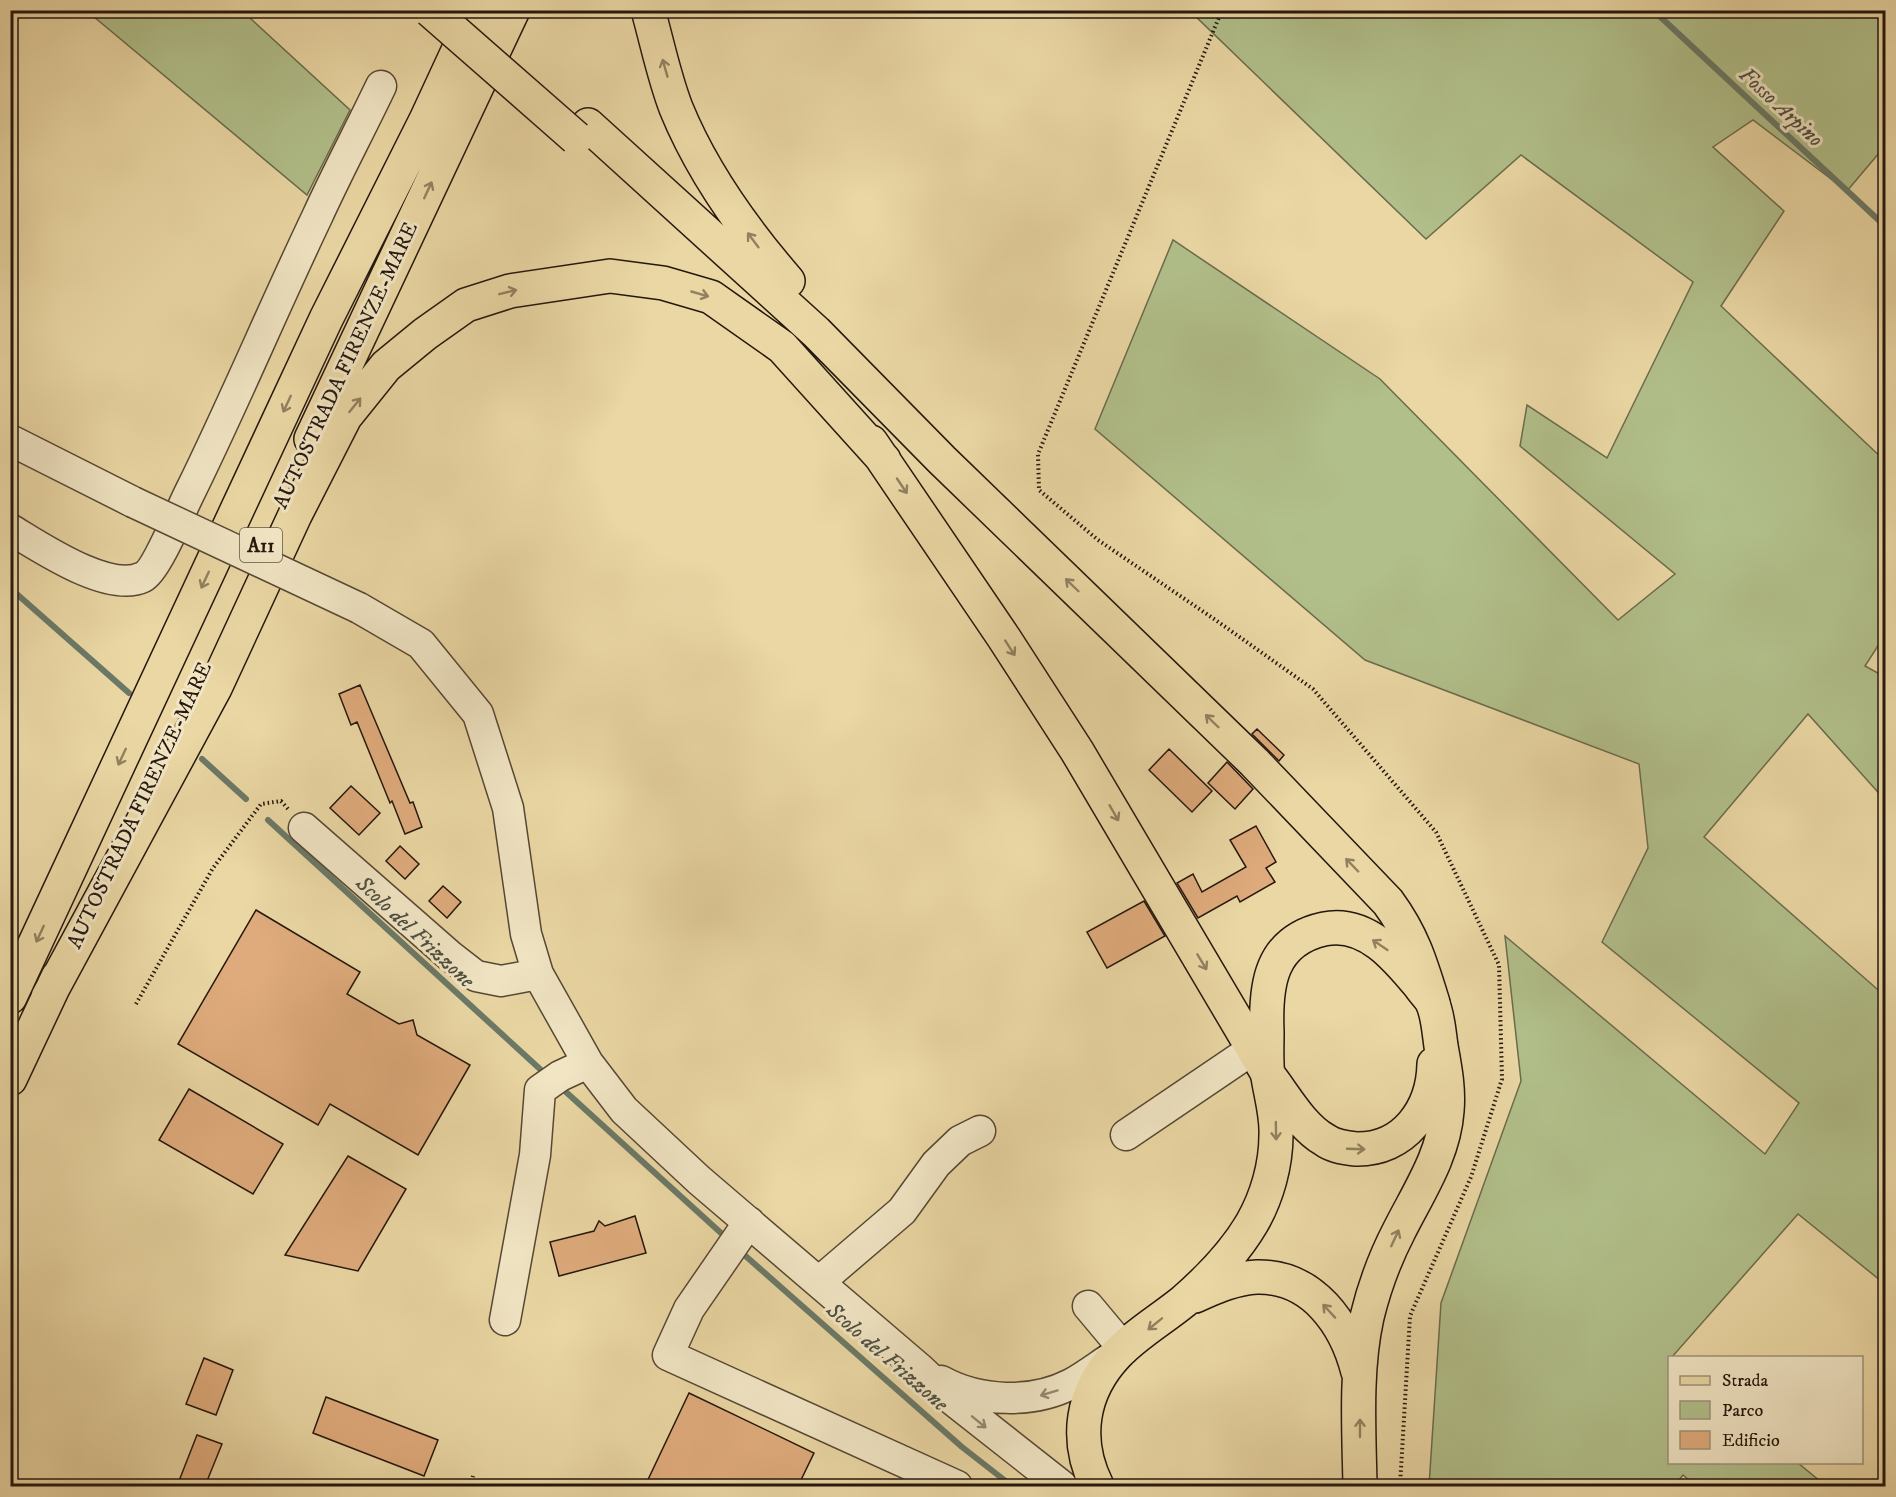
<svg xmlns="http://www.w3.org/2000/svg" width="1896" height="1497" font-family="'IM FELL DW Pica',serif">
<style>
.green{fill:#b1bf8a;stroke:#6b6b4c;stroke-width:1.5}
.lines{fill:none;stroke-linecap:round;stroke-linejoin:round}
.stream{stroke:#6b7967;stroke-width:6}
.building{fill:#dfab7c;stroke:#25170e;stroke-width:1.5}
.minor-casing{stroke:#564734;stroke-width:33}
.major-casing{stroke:#25170e;stroke-width:36}
.highway-casing{stroke:#25170e;stroke-width:36}
.path{stroke:#25170e;stroke-width:4;stroke-dasharray:1.5 3;stroke-linecap:butt}
.minor{stroke:#f1e5c4;stroke-width:30}
.major{stroke:#ead7a4;stroke-width:33}
.highway{stroke:#ead7a4;stroke-width:33}
.minor-bridge-casing{stroke:#564734;stroke-width:33;stroke-linecap:butt}
.highway-bridge-casing{stroke:#25170e;stroke-width:36;stroke-linecap:butt}
.minor-bridge{stroke:#f1e5c4;stroke-width:30}
.highway-bridge{stroke:#ead7a4;stroke-width:33}
.oneway{stroke:#918160}
.oneway2{stroke:#958872}
.labels{text-anchor:middle;stroke-width:6;stroke-linejoin:round;paint-order:stroke}
.shield{fill:#f1e5c4;stroke:#625545;stroke-width:1.5}
.shield-label{font-size:20px;font-weight:bold;fill:#25170e}
.street-label{font-size:21px;fill:#25170e;stroke:#f1e5c4}
.water-label{font-size:22px;font-style:italic;fill:#4e5042;stroke:#f1e5c4}
</style>
<rect width="100%" height="100%" fill="#ead7a4"/>
<filter id="stains"><feTurbulence type="fractalNoise" baseFrequency=".00333" numOctaves="4"/><feColorMatrix values="0 0 0 0 .2 0 0 0 0 .09 0 0 0 0 .02 0 0 0 .5 -.17"/></filter>
<radialGradient id="worn" r=".72"><stop offset=".6" stop-color="#630" stop-opacity="0"/><stop offset="1" stop-color="#630" stop-opacity=".3"/></radialGradient>
<path class="green" d="M87 11H256L250 18 350 110 307 195Z
M1185 11H1885V146L1847 191 1753 120 1713 147 1784 211 1721 306 1885 461V635L1865 666 1885 677V800L1808 714 1704 837 1885 996 1886 1285 1798 1214 1672 1357 1670 1358V1462L1798 1463 1826 1486H1696L1683 1475 1674 1486H1524L1516 1481 1509 1486H1429L1441 1303 1521 1081 1505 936 1765 1154 1799 1103 1602 942 1648 848 1639 764 1365 660 1095 429 1173 240 1380 379 1618 620 1675 574 1520 446 1527 405 1607 458 1693 282 1521 155 1426 239 1194 15Z"/>
<g class="lines">
<path class="stream" d="M1653 10 1886 227
M10 588 129 693
M202 759 246 799
M268 820 540 1069
M566 1092 721 1233
M741 1252 962 1447 1012 1486"/>
</g>
<path class="building" d="M360 685 410 803 413 802 422 827 405 834 392 801 390 803 357 722 351 725 339 694Z
M1257 729 1284 755 1279 761 1252 734Z
M1169 749 1212 791 1192 812 1149 770Z
M1227 762 1253 789 1235 809 1208 783Z
M351 786 380 813 359 835 330 808Z
M1256 826 1276 862 1266 868 1275 882 1240 902 1237 896 1198 918 1177 883 1193 874 1202 892 1246 867 1230 840Z
M400 846 419 864 405 879 386 861Z
M443 886 461 902 447 918 429 901Z
M1144 901 1165 936 1107 968 1087 932Z
M256 910 360 972 347 994 399 1024 413 1020 417 1035 470 1065 418 1155 330 1104 318 1125 178 1044Z
M189 1089 283 1144 253 1194 159 1140Z
M348 1156 406 1189 358 1271 285 1255Z
M635 1216 646 1253 559 1276 550 1242 594 1231 599 1221 605 1226Z
M204 1358 233 1370 216 1415 186 1404Z
M689 1393 814 1453 798 1486H645Z
M326 1397 438 1440 424 1476 313 1433Z
M197 1435 222 1444 205 1486H177Z"/>
<g class="lines">
<defs>
<path id="minor" d="M10 440 133 502
M10 529C40 547 109 594 143 577 156 571 181 510 189 494 234 403 273 309 317 217 337 173 360 130 381 86
M359 608 421 644 478 714 508 808 526 934 538 974 588 1063 624 1110 699 1180 920 1369 954 1401 1062 1486
M304 828 449 955 476 976 501 981 538 974
M1126 1135 1253 1049
M749 1222 689 1309 668 1355 957 1486
M819 1282 902 1211 936 1164 960 1141 980 1131
M1088 1306 1124 1349
M505 1320 535 1155 540 1090 560 1076 588 1063
M941 1381C979 1402 1032 1404 1071 1384 1086 1376 1100 1365 1114 1356"/>
<path id="major" d="M1270 1077C1286 1098 1302 1127 1325 1140 1333 1146 1345 1148 1356 1149 1404 1150 1433 1110 1434 1064
M1195 1296C1215 1287 1235 1278 1257 1277 1313 1276 1346 1324 1358 1372
M1097 1486C1074 1440 1081 1392 1117 1354 1136 1334 1162 1319 1184 1301 1209 1279 1235 1252 1252 1223 1267 1197 1276 1165 1276 1135 1277 1116 1271 1096 1268 1077 1266 1062 1267 1047 1267 1032 1265 985 1270 941 1324 929 1366 920 1397 958 1420 986 1423 991 1429 996 1432 1002 1438 1014 1439 1033 1441 1046 1445 1068 1449 1089 1447 1111 1444 1155 1418 1193 1399 1231 1385 1258 1374 1288 1367 1317 1355 1371 1359 1431 1360 1486"/>
<path id="highway" d="M648 10C657 42 664 77 676 108 702 172 743 229 788 281
M588 125 816 332 942 460 1254 762 1388 902C1413 936 1421 964 1433 1003
M311 439 513 10
M871 442 1004 638 1077 751 1268 1074
M10 997 326 319 426 120 477 10
M48 997 215 688 295 515 345 417 386 366 425 334 466 305 510 291 610 276 663 283 711 297 782 347 884 460
M10 1079 58 977"/>
</defs>
<use href="#minor" class="minor-casing"/>
<use href="#major" class="major-casing"/>
<use href="#highway" class="highway-casing"/>
<path class="path" d="M1222 10 1038 454 1039 490 1098 540 1217 621 1313 689 1436 832 1499 965 1502 1079 1471 1177 1410 1316 1400 1486
M136 1004 213 868 261 804 281 801 289 810
M471 1486 473 1476"/>
<use href="#minor" class="minor"/>
<use href="#major" class="major"/>
<use href="#highway" class="highway"/>
<defs>
<path id="minor-bridge" d="M133 502 359 608"/>
<path id="highway-bridge" d="M430 10 576 138"/>
</defs>
<use href="#minor-bridge" class="minor-bridge-casing"/>
<use href="#highway-bridge" class="highway-bridge-casing"/>
<use href="#minor-bridge" class="minor-bridge"/>
<use href="#highway-bridge" class="highway-bridge"/>
</g>
<defs><path id="oneway-shaft" d="M-6 0H5M1.5-3L5.5 0L1.5 3" fill="none" stroke-width="1.6" stroke-linecap="round" stroke-linejoin="round" transform="scale(1.5)"/></defs>
<g class="oneway">
<use href="#oneway-shaft" transform="translate(665 68) rotate(-106)"/>
<use href="#oneway-shaft" transform="translate(428 190) rotate(-65)"/>
<use href="#oneway-shaft" transform="translate(753 240) rotate(-127)"/>
<use href="#oneway-shaft" transform="translate(508 292) rotate(-14)"/>
<use href="#oneway-shaft" transform="translate(700 294) rotate(16)"/>
<use href="#oneway-shaft" transform="translate(287 404) rotate(115)"/>
<use href="#oneway-shaft" transform="translate(355 405) rotate(-51)"/>
<use href="#oneway-shaft" transform="translate(902 486) rotate(56)"/>
<use href="#oneway-shaft" transform="translate(205 580) rotate(115)"/>
<use href="#oneway-shaft" transform="translate(1072 585) rotate(-136)"/>
<use href="#oneway-shaft" transform="translate(1010 648) rotate(57)"/>
<use href="#oneway-shaft" transform="translate(1212 721) rotate(-136)"/>
<use href="#oneway-shaft" transform="translate(122 757) rotate(115)"/>
<use href="#oneway-shaft" transform="translate(1114 813) rotate(60)"/>
<use href="#oneway-shaft" transform="translate(1352 865) rotate(-134)"/>
<use href="#oneway-shaft" transform="translate(40 934) rotate(115)"/>
<use href="#oneway-shaft" transform="translate(1380 945) rotate(-146)"/>
<use href="#oneway-shaft" transform="translate(1202 962) rotate(59)"/>
<use href="#oneway-shaft" transform="translate(1276 1131) rotate(89)"/>
<use href="#oneway-shaft" transform="translate(1356 1149) rotate(2)"/>
<use href="#oneway-shaft" transform="translate(1395 1238) rotate(-65)"/>
<use href="#oneway-shaft" transform="translate(1329 1311) rotate(-133)"/>
<use href="#oneway-shaft" transform="translate(1155 1324) rotate(141)"/>
<use href="#oneway-shaft" transform="translate(1360 1428) rotate(-90)"/>
</g>
<g class="oneway2">
<use href="#oneway-shaft" transform="translate(1049 1393) rotate(163)"/>
<use href="#oneway-shaft" transform="translate(979 1422) rotate(39)"/>
</g>
<g class="labels">
<rect class="shield" x="240" y="528" width="42" height="34" rx="4.5"/>
<g class="shield-label">
<text x="261" y="552">A11</text>
</g>
<g class="street-label">
<text transform="translate(345 365) rotate(-65)" y="7">AUTOSTRADA FIRENZE-MARE</text>
<text transform="translate(139 805) rotate(-65)" y="7">AUTOSTRADA FIRENZE-MARE</text>
</g>
<g class="water-label">
<text transform="translate(1782 106) rotate(43)" y="8">Fosso Arpino</text>
<text transform="translate(416 931) rotate(43)" y="8">Scolo del Frizzone</text>
<text transform="translate(888 1356) rotate(41)" y="8">Scolo del Frizzone</text>
</g>
</g>
<rect width="1896" height="1497" fill="none" stroke="#ead7a4" stroke-width="36"/>
<rect x="12" y="12" width="1872" height="1473" fill="none" stroke="#25170e" stroke-width="3"/>
<rect x="18" y="18" width="1860" height="1461" fill="none" stroke="#25170e" stroke-width="1.5"/>
<rect x="1668" y="1356" width="195" height="108" fill="#f1e5c4" stroke="#9f937b" stroke-width="1.5"/>
<rect x="1680" y="1376" width="30" height="9" fill="#ead7a4" stroke="#9f937b" stroke-width="1.5"/>
<text x="1722" y="1386" font-size="18" fill="#25170e">Strada</text>
<rect x="1680" y="1401" width="30" height="18" fill="#b1bf8a" stroke="#9f937b" stroke-width="1.5"/>
<text x="1722" y="1416" font-size="18" fill="#25170e">Parco</text>
<rect x="1680" y="1431" width="30" height="18" fill="#dfab7c" stroke="#9f937b" stroke-width="1.5"/>
<text x="1722" y="1446" font-size="18" fill="#25170e">Edificio</text>
<rect width="100%" height="100%" filter="url(#stains)"/>
<rect width="100%" height="100%" fill="url(#worn)"/>
</svg>
